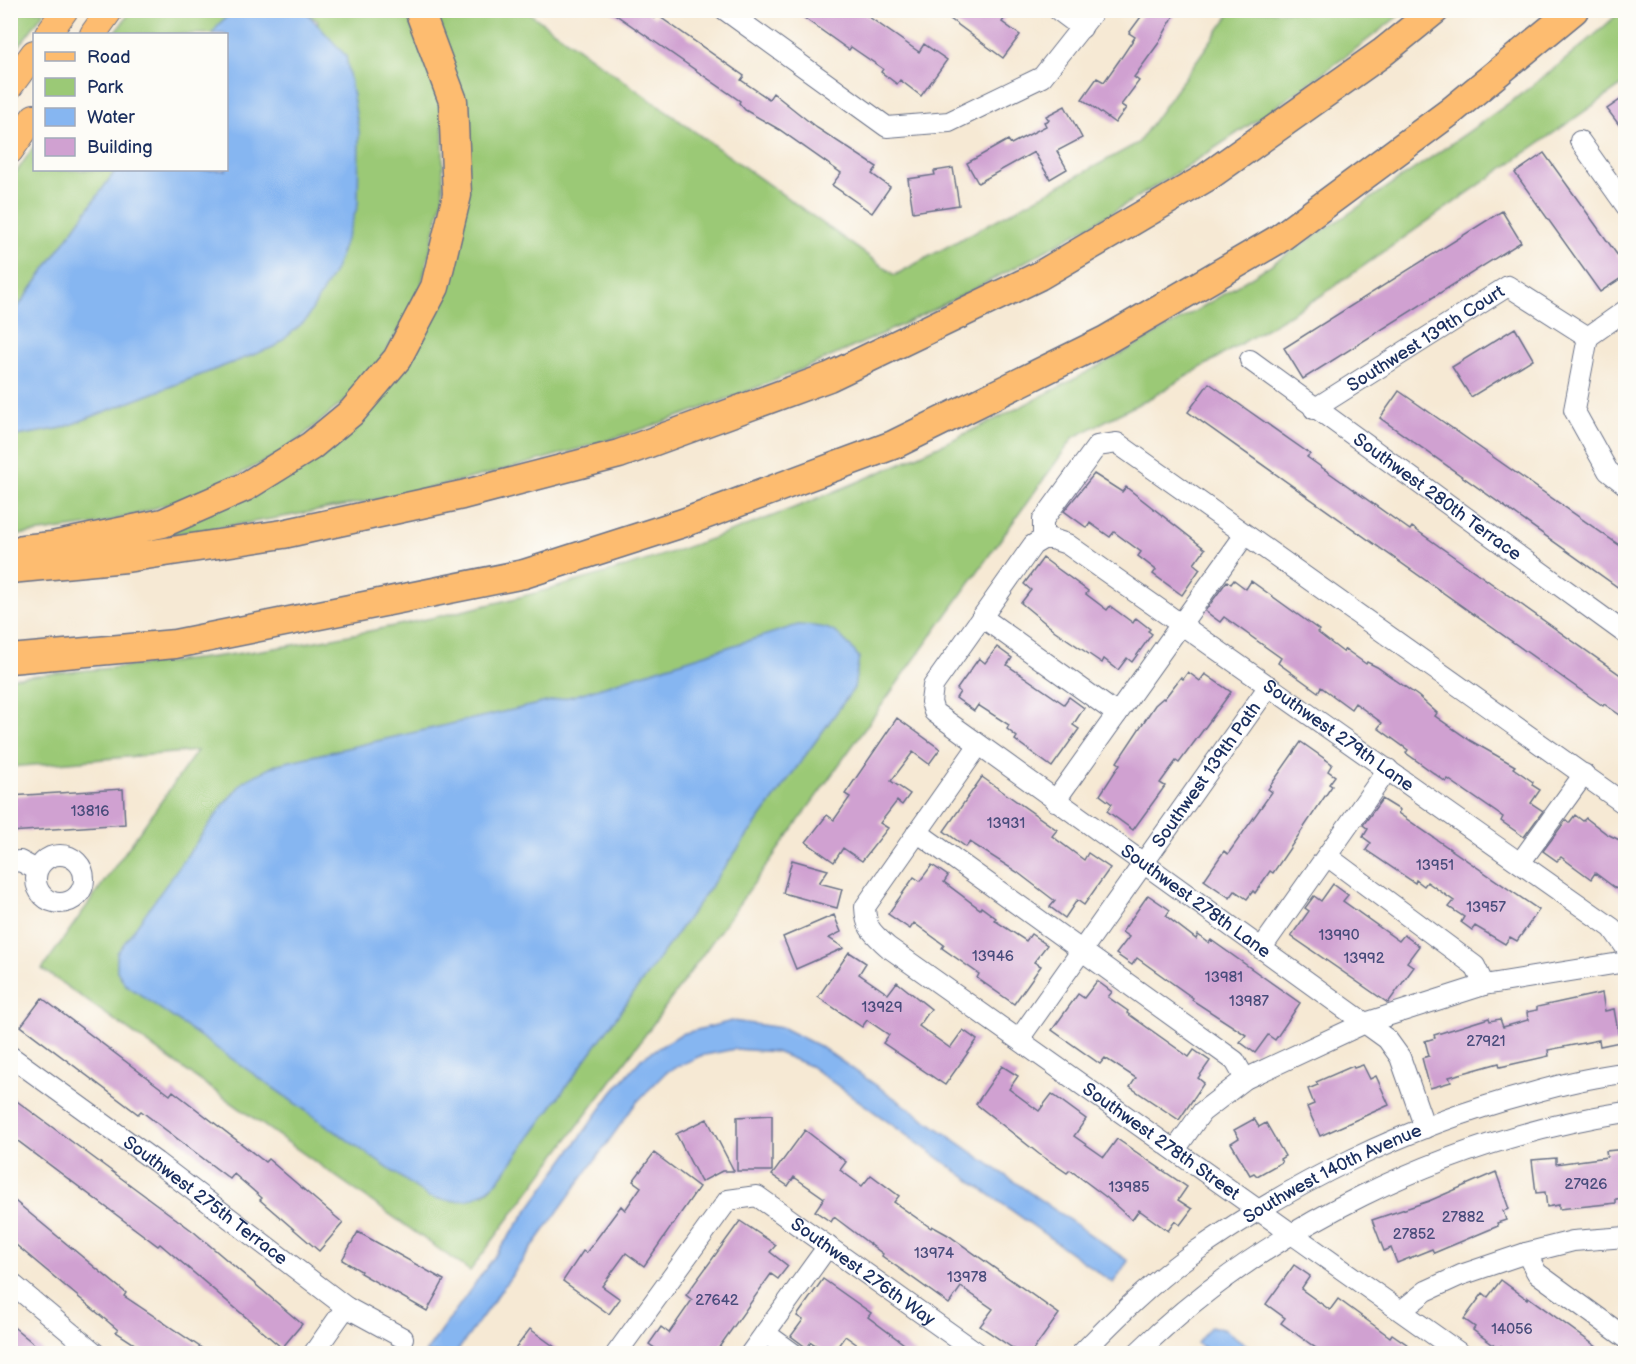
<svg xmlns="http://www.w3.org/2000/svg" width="1636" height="1364" font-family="'Balsamiq Sans',sans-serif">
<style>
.green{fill:#9bc976;stroke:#5b7c6a;stroke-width:1.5;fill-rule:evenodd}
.water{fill:#86b6f1;stroke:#5072a8;stroke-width:1.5}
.building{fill:#d0a1d1}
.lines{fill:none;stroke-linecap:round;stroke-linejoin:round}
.minor-casing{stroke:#687087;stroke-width:22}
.major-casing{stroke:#687087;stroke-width:28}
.highway-casing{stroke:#687087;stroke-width:31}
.minor{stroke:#fff;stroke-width:20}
.major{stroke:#fdbc6f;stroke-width:26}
.highway{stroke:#fdbc6f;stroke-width:28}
.labels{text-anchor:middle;stroke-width:5;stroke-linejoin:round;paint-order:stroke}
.number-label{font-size:15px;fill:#484c7b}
.street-label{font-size:18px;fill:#1b2f5e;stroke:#fdfcf7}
</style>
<rect width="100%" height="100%" fill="#fdfcf7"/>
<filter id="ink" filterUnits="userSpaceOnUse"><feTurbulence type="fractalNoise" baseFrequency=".0167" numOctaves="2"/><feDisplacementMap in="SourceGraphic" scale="12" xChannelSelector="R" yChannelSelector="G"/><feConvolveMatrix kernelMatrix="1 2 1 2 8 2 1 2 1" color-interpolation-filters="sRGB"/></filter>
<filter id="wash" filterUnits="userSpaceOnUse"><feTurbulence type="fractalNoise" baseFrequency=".008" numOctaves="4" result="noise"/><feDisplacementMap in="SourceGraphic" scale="24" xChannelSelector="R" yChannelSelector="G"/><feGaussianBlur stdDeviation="1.35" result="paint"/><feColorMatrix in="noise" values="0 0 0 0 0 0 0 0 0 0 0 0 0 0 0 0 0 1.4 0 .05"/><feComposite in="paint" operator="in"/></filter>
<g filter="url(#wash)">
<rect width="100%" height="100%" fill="#f6e9d4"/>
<path class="green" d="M11 10 45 11 11 57 10 11Z
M131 11H235L212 34H114Z
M305 11H406L437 91 443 122V197L421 287 407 318 365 384 283 452 210 489 141 513 99 524 11 536V437L62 428 276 346 318 21Z
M428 11H526L895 275 1138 143 1232 11H1405C1149 212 855 373 540 460 413 496 284 519 154 537L352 428 461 214Z
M1621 11H1625V83L1322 295 1152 397 1074 437 648 1031 470 1271 42 969 197 751 11 767V678C67 671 123 668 179 661 290 649 403 626 512 599 814 522 1100 383 1357 208 1447 146 1542 86 1621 11ZM854 688 498 1181 484 1194 224 804 244 781 278 764 573 696Z
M34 146V170H116L11 317V180Z"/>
<path class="water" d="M235 10 305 11 346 56 359 132 358 205 335 270 306 320 276 346 62 428 11 437V317L116 170H226V34H212L221 22Z
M798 625C835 627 835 629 859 657L854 688 498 1181C474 1203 460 1204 429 1197L125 984 117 971V953L224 804 244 781 278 764 573 696Z
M732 1021 783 1028 821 1047 1128 1261 1113 1283 810 1066 776 1052 735 1049 700 1056 666 1072 636 1103 456 1353H425L612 1093 642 1058 681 1034Z
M1211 1326 1225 1330 1258 1353H1212L1197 1343Z"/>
<g id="blocks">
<path class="building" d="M609 10H645L654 18 657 15 744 76 741 80 769 99 773 93 817 128 877 167 872 174 890 187 872 213 832 185 841 173 780 130 745 110 739 103 740 101Z
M793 10H859L919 52 924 44 947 60 921 96 900 80 897 84 881 72 883 69 851 47 849 50Z
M938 10H999L1006 16 1002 22 1020 35 1003 58Z
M1146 10H1177L1158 44 1134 77 1139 81 1121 105 1126 108 1115 123 1082 99 1097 78 1104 82 1123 55 1135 37 1129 33Z
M1626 96V134L1607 109Z
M1065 106 1082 138 1057 151 1067 169 1050 179 1034 152 978 183 967 163 1008 140 1011 144 1046 126 1044 122 1049 120 1046 116Z
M1544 153 1626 267V275L1600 292 1515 173Z
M953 168 959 205 913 212 908 179 935 175 934 171Z
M1502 211 1521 242 1303 379 1284 348Z
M1515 328 1533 359 1471 397 1452 367Z
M1209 383 1310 454 1307 457 1410 530 1412 527 1626 679V719L1604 704 1603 706 1188 412Z
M1399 391 1626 550V593L1380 418Z
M1094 474 1122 492 1126 487 1205 549 1194 564 1200 569 1182 595 1153 574 1156 570 1138 556 1141 552 1114 532 1110 537 1090 523 1087 528 1064 511Z
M1043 558 1088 591 1086 594 1107 610 1110 606 1133 623 1136 618 1150 629 1148 631 1152 634 1132 662 1127 658 1118 670 1104 659 1102 663 1055 631 1021 603 1031 590 1024 584Z
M1234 580 1246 589 1251 581 1319 630 1317 632 1343 652 1345 649 1366 664 1367 662 1377 667 1418 696 1437 713 1435 716 1471 741 1515 766 1513 768 1533 782 1532 785 1540 790 1531 803 1543 811 1524 837 1501 821 1503 817 1448 779 1446 782 1406 753 1408 750 1378 728 1382 723 1355 703 1351 709 1321 687 1318 692 1278 663 1281 658 1224 617 1220 622 1205 611 1227 581 1231 584Z
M997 647 1012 658 1007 665 1064 704 1069 697 1084 708 1073 725 1079 729 1052 767 1015 740 1017 737 1007 729 1009 725 978 705 974 711 956 698 960 692 957 689 979 658 985 663Z
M1188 672 1200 681 1205 674 1231 692 1179 763 1176 761 1160 783 1165 786 1133 830 1107 811 1112 804 1100 795 1120 764 1117 762 1155 705 1163 698 1164 699 1181 677 1183 679Z
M897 718 940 749 929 764 913 752 891 781 910 794 902 805 897 801 880 823 888 828 862 861 843 848 834 862 806 842 827 815 834 820 850 797 845 794Z
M1301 742 1332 764 1328 771 1335 776 1329 784 1332 786 1273 873 1270 871 1255 893 1253 891 1247 899 1235 891 1230 898 1204 880 1224 851 1228 854 1272 792 1268 789Z
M982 777 1057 830 1052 836 1084 860 1088 853 1110 868 1084 905 1077 900 1065 918 1050 907 1055 901 1017 872 970 842 966 847 944 831Z
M123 789 125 824 10 832V796Z
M1382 799 1400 810 1398 813 1539 910 1517 941 1510 937 1505 944 1475 926 1472 930 1461 922 1464 917 1449 907 1454 901 1427 882 1424 886 1416 880 1415 883 1366 850 1371 843 1363 837 1368 829 1363 825Z
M1575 815 1583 821 1586 818 1607 834 1626 843V896L1595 873 1591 879 1561 857 1557 861 1543 851 1566 820 1569 823Z
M792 860 828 870 819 883 842 889 837 908 783 893Z
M932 865 948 876 944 882 980 909 981 907 996 918 994 920 1026 941 1031 934 1047 945 1034 962 1041 966 1014 1004 977 978 979 974 942 948 944 945 914 923 910 929 888 914 914 877 920 881Z
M1333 884 1348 895 1343 901 1399 941 1404 935 1419 946 1407 962 1414 967 1388 1003 1291 936 1309 911 1305 908 1314 896 1321 901Z
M1148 895 1170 910 1166 916 1196 939 1198 935 1209 943 1211 940 1300 1003 1275 1040 1268 1035 1255 1053 1240 1042 1246 1035 1192 1000 1193 998 1137 958 1132 965 1116 954 1129 937 1122 932Z
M834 915 841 932 829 938 844 948 796 969 783 937Z
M849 952 866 963 859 974 888 994 897 982 931 1009 919 1026 950 1048 963 1030 977 1040 945 1085 883 1043 889 1035 867 1020 862 1027 818 997Z
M1097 981 1112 992 1108 997 1128 1011 1127 1013 1189 1057 1194 1050 1210 1061 1198 1078 1204 1083 1179 1120 1130 1087 1136 1078 1105 1058 1100 1064 1052 1030 1078 994 1084 998Z
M1602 993 1605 1011 1614 1009 1620 1042 1600 1046 1599 1040 1548 1050 1549 1056 1500 1067 1499 1063 1449 1077 1451 1082 1430 1088 1422 1058 1429 1056 1425 1041 1435 1038 1434 1035 1489 1018 1490 1021 1500 1019 1503 1027 1528 1020 1527 1012 1537 1010V1007Z
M42 998 170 1095 173 1091 265 1162 268 1159 343 1223 319 1251 260 1200 262 1198 234 1174 230 1179 141 1111 138 1114 21 1026Z
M1363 1065 1370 1079 1376 1076 1389 1105 1320 1136 1307 1107 1314 1104 1308 1089 1318 1085 1316 1082 1353 1066 1354 1068Z
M1002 1066 1018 1076 1009 1089 1039 1111 1052 1094 1086 1119 1074 1136 1104 1157 1117 1139 1187 1187 1178 1200 1192 1209 1180 1225 1175 1221 1168 1231 1139 1210 1132 1220 1106 1197 1070 1170 1067 1173 1039 1154 976 1104Z
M10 1096 194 1232 302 1324 282 1348 160 1244 158 1246 10 1135Z
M772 1115V1171H737V1117Z
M707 1119 734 1171H722L701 1182 676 1134Z
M1254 1119 1259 1127 1266 1123 1285 1156 1280 1159 1282 1162 1257 1176 1254 1173 1250 1175 1231 1143 1239 1138 1234 1130Z
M805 1130 846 1162 840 1170 862 1186 871 1175 899 1196 894 1202 931 1228 932 1226 948 1235 1059 1314 1031 1353H1020L980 1326 993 1309 961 1287 949 1304 882 1256 883 1254 834 1217 831 1222 815 1211 824 1198 794 1177 788 1186 772 1175Z
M1626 1149V1198L1616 1199V1203L1559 1209V1205L1547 1207 1545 1192 1536 1193 1532 1160 1556 1158V1164L1607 1157 1606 1151Z
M654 1153 699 1187 644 1266 626 1253 602 1286 620 1299 609 1314 563 1281 583 1251 586 1253 621 1206 625 1210 641 1187 633 1181Z
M1496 1172 1509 1209 1503 1211 1506 1220 1497 1223 1498 1226 1434 1253 1432 1249 1397 1263 1391 1248 1384 1251 1372 1220 1429 1201Z
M10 1197 126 1293 124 1296 209 1353H148L116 1332 118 1330 10 1240Z
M740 1221 776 1245 770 1252 788 1266 778 1279 771 1274 715 1353H662L649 1344 661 1327 669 1333 692 1300 686 1295Z
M358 1232 444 1280 427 1311 360 1273 361 1271 342 1260Z
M1294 1265 1310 1276 1301 1289 1330 1310 1338 1299 1390 1337 1392 1334 1408 1345 1402 1353H1323L1281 1323 1285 1318 1266 1304Z
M823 1279 871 1313 868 1317 916 1353H869L845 1336 833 1353H828L811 1342 807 1348 791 1336 803 1320 797 1316Z
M1501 1280 1527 1299 1528 1297 1605 1353H1511L1501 1346 1499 1349 1473 1330 1475 1327 1464 1319 1483 1293 1488 1297Z
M10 1324 45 1353H10Z
M530 1329 563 1353H512Z"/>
</g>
</g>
<g filter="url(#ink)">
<use href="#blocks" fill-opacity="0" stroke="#687087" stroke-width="1.5"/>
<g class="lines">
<defs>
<g id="minor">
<path d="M725 10 887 127 949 122 1042 77 1095 10"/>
<path d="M1058 10 1082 28"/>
<path d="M1580 141 1626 206"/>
<path d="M1588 337 1574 410 1608 471 1626 485"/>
<path id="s1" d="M1250 360 1626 634"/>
<path id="s2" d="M1314 409 1508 286 1588 337 1626 310"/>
<path id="s3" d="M1043 539 1033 545 933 686 931 702 934 712 1387 1039 1400 1057 1425 1128"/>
<path d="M1043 539V520L1097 446 1117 443 1626 805"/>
<path id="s4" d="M1043 539H1052L1067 544 1612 928 1626 948"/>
<path d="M982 617 1117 714"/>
<path id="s5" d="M978 746 865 907C866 929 872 932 888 947L1461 1354"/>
<path d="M1055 801 1244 536"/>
<path d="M917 832 1235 1061 1245 1079"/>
<circle cx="60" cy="879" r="24"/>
<path d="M1327 856 1475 966 1484 985"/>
<path d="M10 862 20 861 37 870"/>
<path d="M1520 863 1584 774"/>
<path d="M1261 949 1388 769"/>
<path id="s6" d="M1019 1039 1269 686"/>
<path id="s7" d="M10 1056 156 1162 346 1307 403 1338"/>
<path d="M1175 1150 1202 1112 1245 1079 1365 1023 1484 985 1626 962"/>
<path d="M1526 1253 1537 1273 1626 1338"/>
<path d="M10 1282 96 1354"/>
<path d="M1401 1311 1426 1291 1461 1275 1526 1253 1573 1241 1626 1237"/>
<path d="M765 1333 794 1354"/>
<path d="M313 1354 346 1307"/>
<path id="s8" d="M616 1354 728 1200 757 1196 979 1354"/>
<path d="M750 1354 828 1246"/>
<path id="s9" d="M1081 1354C1114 1320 1151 1283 1189 1256 1291 1183 1407 1126 1528 1094 1559 1085 1593 1076 1626 1073"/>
<path d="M1136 1354C1265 1227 1448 1139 1626 1112"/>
</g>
<path id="major" d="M48 34 65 10
M93 34 110 10
M10 86 34 53
M10 151 34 117"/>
<path id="highway" d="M23 549 52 546 163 523 245 487 311 446 352 412 397 359 435 287 457 195 453 101 419 10
M10 569 126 558 283 534 462 495 619 454 829 377 1039 276 1207 177 1382 53 1435 10
M10 659 175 644 524 574 683 523 893 445 1106 340 1277 240 1450 112 1574 10"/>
</defs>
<use href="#minor" class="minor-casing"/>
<use href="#major" class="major-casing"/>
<use href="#highway" class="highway-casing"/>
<use href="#minor" class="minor"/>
<use href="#major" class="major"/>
<use href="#highway" class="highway"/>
</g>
</g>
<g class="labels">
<g class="number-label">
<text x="90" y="816">13816</text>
<text x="1006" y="828">13931</text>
<text x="1435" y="870">13951</text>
<text x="1486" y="912">13957</text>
<text x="1339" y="940">13990</text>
<text x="993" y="961">13946</text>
<text x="1364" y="963">13992</text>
<text x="1224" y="982">13981</text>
<text x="1249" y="1006">13987</text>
<text x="882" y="1012">13929</text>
<text x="1486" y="1046">27921</text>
<text x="1586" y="1189">27926</text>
<text x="1129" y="1192">13985</text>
<text x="1463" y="1222">27882</text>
<text x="1414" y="1239">27852</text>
<text x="934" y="1258">13974</text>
<text x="967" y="1282">13978</text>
<text x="717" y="1305">27642</text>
<text x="1512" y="1334">14056</text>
</g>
<g class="street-label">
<text dy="6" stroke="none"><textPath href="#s2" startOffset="132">Southwest 139th Court</textPath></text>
<text dy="6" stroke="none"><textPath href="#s1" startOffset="232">Southwest 280th Terrace</textPath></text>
<text dy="6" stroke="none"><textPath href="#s4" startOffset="357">Southwest 279th Lane</textPath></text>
<text dy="6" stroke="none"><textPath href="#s6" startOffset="324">Southwest 139th Path</textPath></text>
<text dy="6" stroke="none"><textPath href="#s3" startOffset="534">Southwest 278th Lane</textPath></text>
<text dy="6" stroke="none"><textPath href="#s5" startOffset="580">Southwest 278th Street</textPath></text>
<text dy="6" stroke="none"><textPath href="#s9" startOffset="312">Southwest 140th Avenue</textPath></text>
<text dy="6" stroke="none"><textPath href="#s7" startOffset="243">Southwest 275th Terrace</textPath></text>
<text dy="6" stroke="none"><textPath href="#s8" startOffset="350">Southwest 276th Way</textPath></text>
</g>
</g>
<rect width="1636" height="1364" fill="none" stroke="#fdfcf7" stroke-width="36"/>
<rect x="33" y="33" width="195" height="138" fill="#fdfcf7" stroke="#a3aaba" stroke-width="1.5"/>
<rect x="45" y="52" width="30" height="9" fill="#fdbc6f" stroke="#a3aaba" stroke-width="1.5"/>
<text x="87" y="63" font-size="18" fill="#1b2f5e">Road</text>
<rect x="45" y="78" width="30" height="18" fill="#9bc976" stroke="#a3aaba" stroke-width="1.5"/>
<text x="87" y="93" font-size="18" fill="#1b2f5e">Park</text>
<rect x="45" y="108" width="30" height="18" fill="#86b6f1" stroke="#a3aaba" stroke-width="1.5"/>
<text x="87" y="123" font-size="18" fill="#1b2f5e">Water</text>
<rect x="45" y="138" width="30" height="18" fill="#d0a1d1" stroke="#a3aaba" stroke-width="1.5"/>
<text x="87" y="153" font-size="18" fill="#1b2f5e">Building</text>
</svg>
